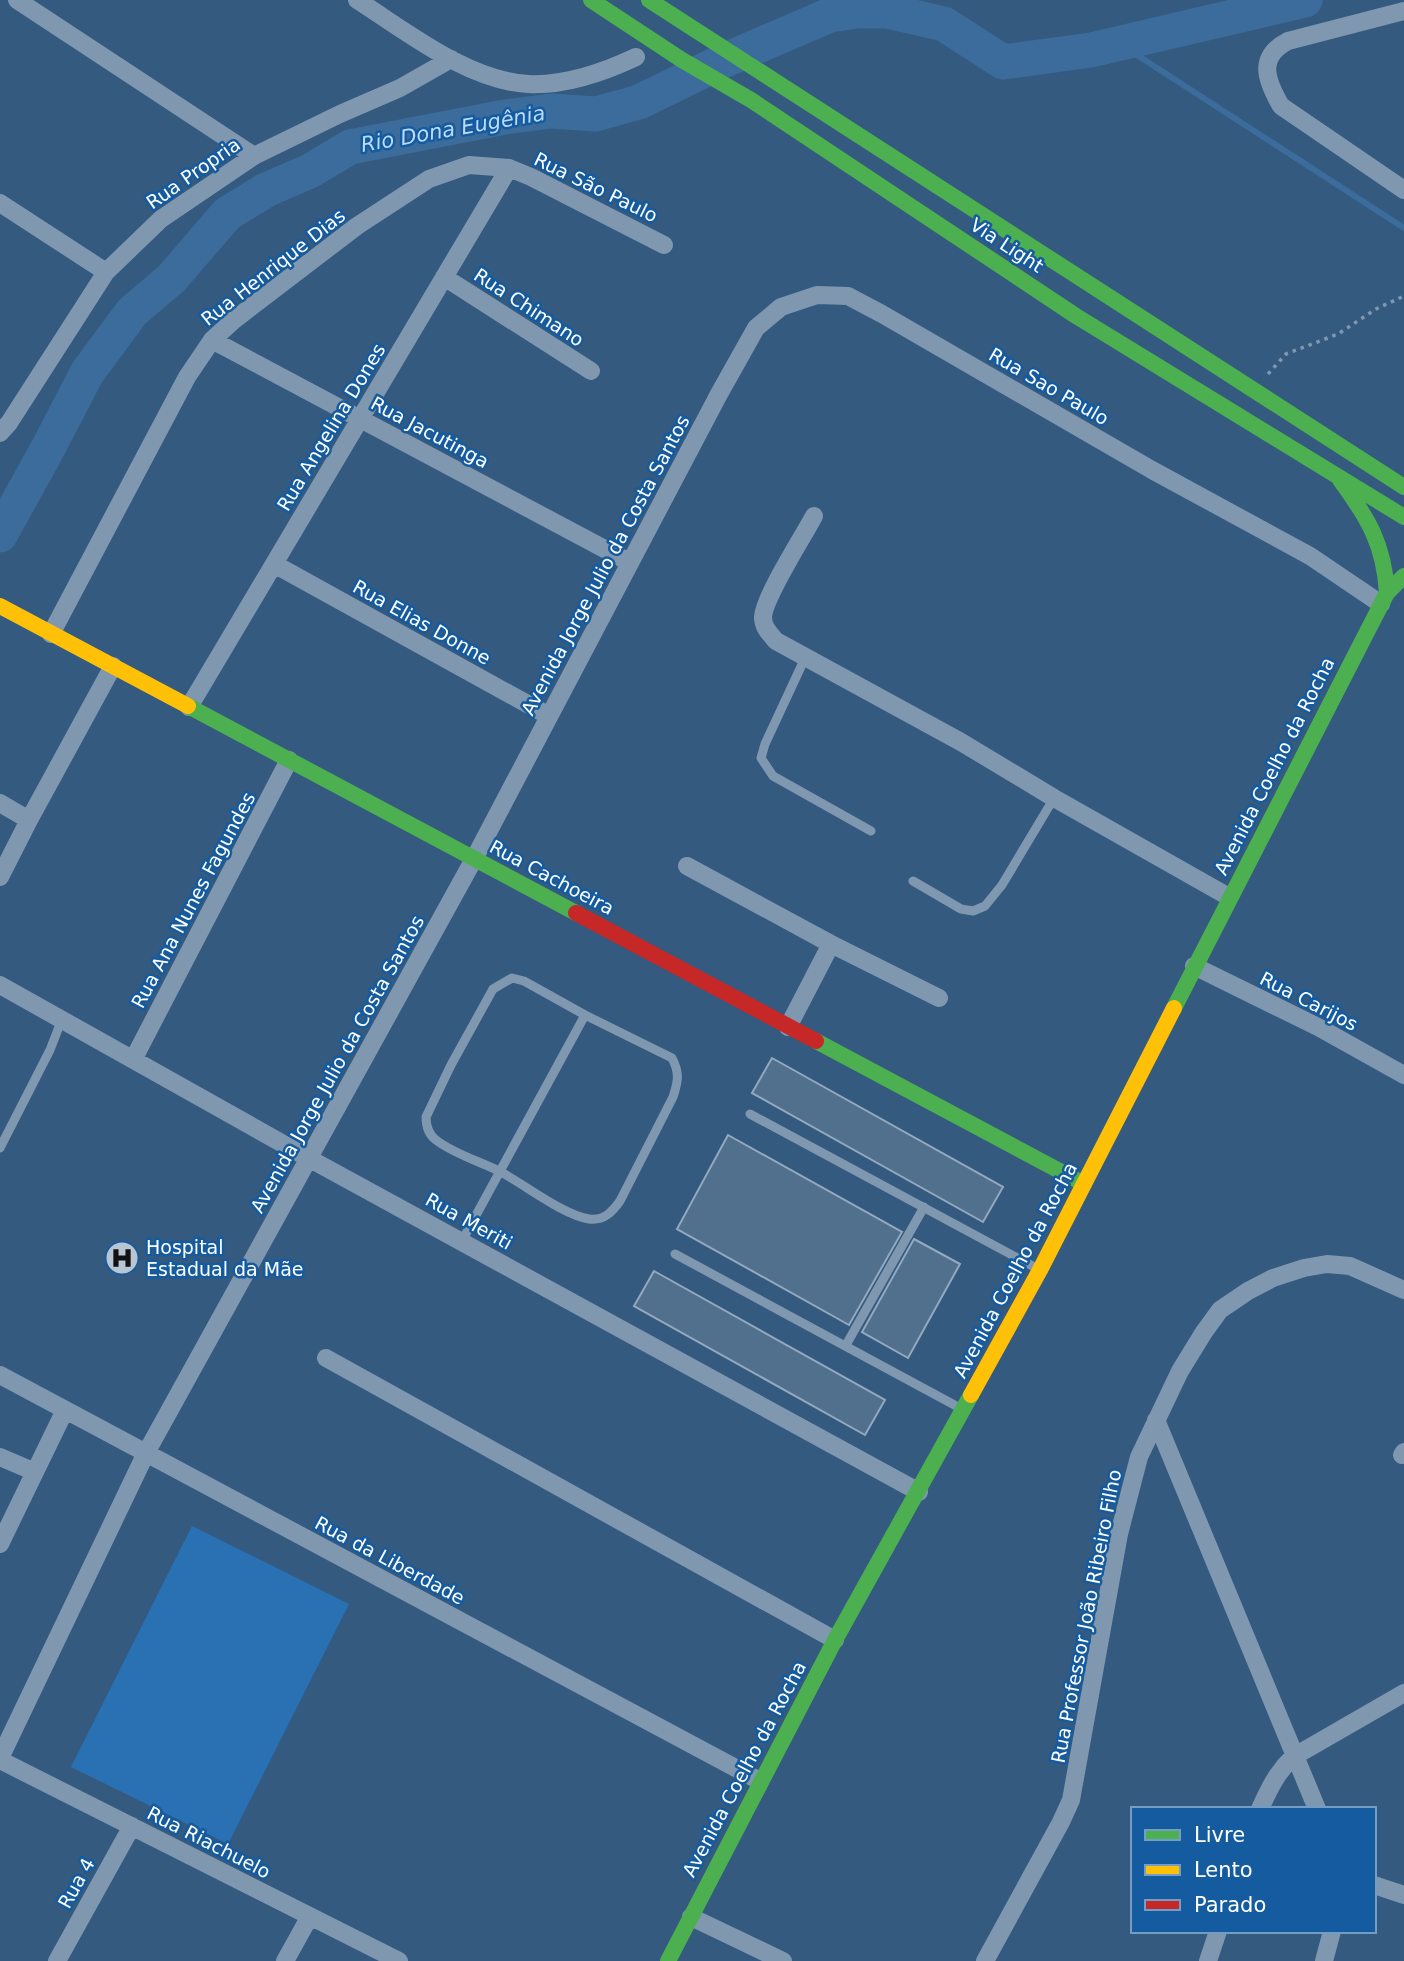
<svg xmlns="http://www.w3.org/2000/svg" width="1404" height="1961" font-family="'DejaVu Sans',sans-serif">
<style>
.green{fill:#2a71b4}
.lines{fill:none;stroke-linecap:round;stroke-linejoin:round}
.stream{stroke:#3c6c9c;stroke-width:6}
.river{stroke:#3c6c9c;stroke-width:35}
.building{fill:#51708e;stroke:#94a9be;stroke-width:2}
.path{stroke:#7f98b0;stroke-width:3.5;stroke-dasharray:3.5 5;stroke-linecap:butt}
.lane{stroke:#7f98b0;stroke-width:9}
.street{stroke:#7f98b0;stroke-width:18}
.fast{stroke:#4caf50;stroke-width:16}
.slow{stroke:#ffc107;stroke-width:16}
.jam{stroke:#c62828;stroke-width:16}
.labels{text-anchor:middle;stroke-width:5;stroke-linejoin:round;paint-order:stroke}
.street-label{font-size:19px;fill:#fff;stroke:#155b9f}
.poi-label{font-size:19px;fill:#fff;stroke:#155b9f;text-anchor:start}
.water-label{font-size:21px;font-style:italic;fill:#badbfa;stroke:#155b9f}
</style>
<rect width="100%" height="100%" fill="#345a80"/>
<path class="green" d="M192 1526 349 1604 228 1844 71 1767Z"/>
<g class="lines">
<path class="stream" d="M1091 50 1137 55 1404 228"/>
<path class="river" d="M0 535 47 450 87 373 132 312 171 279 227 214 266 190 310 171 350 147 505 117 551 111 596 114 639 102 723 61 830 15 858 11H887L944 24 1003 62 1091 50 1305 0"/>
</g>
<path class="building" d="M772 1058 1003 1187 983 1222 752 1093Z
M728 1135 902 1232 849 1325 677 1229Z
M914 1239 960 1264 908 1358 862 1332Z
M654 1271 885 1400 865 1435 634 1306Z"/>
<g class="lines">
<path class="path" d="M1268 374 1286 354 1338 334 1376 309 1404 296"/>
<path class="lane" d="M805 658 765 744 761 758 773 776 871 831
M913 881 961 909 973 911 985 906 1002 885 1054 798
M512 978 524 981 585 1015 672 1058C680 1073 678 1082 673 1097L620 1201C612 1212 604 1221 589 1219 563 1215 524 1184 499 1171 479 1161 454 1154 436 1140 428 1134 426 1126 426 1117L451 1065 493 989Z
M750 1114 1038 1269
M0 1148 50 1050 62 1019
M462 1241 585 1015
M675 1254 960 1408
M846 1345 924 1207"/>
<path class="street" d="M17 0 254 156
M357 0C406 31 468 81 528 84 565 86 602 73 636 57
M1404 11 1288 41C1257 57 1266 80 1281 106L1404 190
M0 203 106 272
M444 277 591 371
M212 340 629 562
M0 433 9 423 106 272 161 219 254 156 340 114 400 88 451 59
M814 516C803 537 764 597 763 617 763 627 769 633 776 641L961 742 1054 798 1229 897
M274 564 549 716
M51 634 187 377 212 340 234 320 357 226 429 179 469 165 509 168 531 177 664 245
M189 707 509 168
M0 803 29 820
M687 866 831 944 788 1027
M0 877 29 820 113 666
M831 944 939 998
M1194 966 1318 1027 1404 1075
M0 985 310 1159 919 1492
M134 1058 289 760
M326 1358 835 1640
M0 1375 760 1781
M1156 1420 1317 1809
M1402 1455 1404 1452
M0 1457 35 1472
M0 1544 65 1410
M0 1758 146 1453 474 859 719 394 756 328 781 307 817 295 848 296 882 314 1152 470 1310 556 1381 604
M0 1760 399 1961
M1260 1809C1269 1789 1277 1772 1293 1757L1404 1693
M1374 1885 1404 1895
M691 1917 783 1961
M57 1961 132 1826
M285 1961 310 1916
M985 1961 1061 1822 1071 1800 1119 1534 1139 1457 1180 1371 1204 1332 1220 1310 1248 1291 1273 1278 1304 1268 1327 1264 1350 1266 1404 1290
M1208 1961 1218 1931
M1324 1961 1332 1931"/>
<path class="fast" d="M591 0 682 60 751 100 1076 316 1404 517
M649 0 1404 487
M1340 480C1368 518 1384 544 1387 593
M188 706 576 913
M1174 1008 1387 593 1404 576
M816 1041 1084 1184
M668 1961 835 1640 971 1395"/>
<path class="slow" d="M0 606 188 706
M971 1395 1040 1270 1174 1008"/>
<path class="jam" d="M576 913 816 1041"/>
</g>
<defs>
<symbol id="hospital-disc" viewBox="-11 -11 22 22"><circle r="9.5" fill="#b8c5d3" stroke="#155b9f"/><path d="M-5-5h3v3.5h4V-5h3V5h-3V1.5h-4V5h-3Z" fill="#111"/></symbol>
</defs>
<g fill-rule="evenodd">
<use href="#hospital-disc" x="103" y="1239" width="38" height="38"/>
</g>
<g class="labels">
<g class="street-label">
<text transform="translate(193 173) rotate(-35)" y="7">Rua Propria</text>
<text transform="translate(596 187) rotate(26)" y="7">Rua São Paulo</text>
<text transform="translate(1007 245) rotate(33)" y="7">Via Light</text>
<text transform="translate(273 267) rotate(-38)" y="7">Rua Henrique Dias</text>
<text transform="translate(529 307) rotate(33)" y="7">Rua Chimano</text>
<text transform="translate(1049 386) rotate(30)" y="7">Rua Sao Paulo</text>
<text transform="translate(331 427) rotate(-59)" y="7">Rua Angelina Dones</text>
<text transform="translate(430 432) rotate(28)" y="7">Rua Jacutinga</text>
<text transform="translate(605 565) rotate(-62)" y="7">Avenida Jorge Julio da Costa Santos</text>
<text transform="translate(422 622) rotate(29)" y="7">Rua Elias Donne</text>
<text transform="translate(1274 766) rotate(-63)" y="7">Avenida Coelho da Rocha</text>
<text transform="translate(552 877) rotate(28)" y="7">Rua Cachoeira</text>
<text transform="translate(193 900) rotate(-62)" y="7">Rua Ana Nunes Fagundes</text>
<text transform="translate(1309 1001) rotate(27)" y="7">Rua Carijos</text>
<text transform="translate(337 1064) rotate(-61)" y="7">Avenida Jorge Julio da Costa Santos</text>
<text transform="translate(469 1221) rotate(29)" y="7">Rua Meriti</text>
<text transform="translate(1015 1270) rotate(-62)" y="7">Avenida Coelho da Rocha</text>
<text transform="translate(390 1560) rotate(28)" y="7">Rua da Liberdade</text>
<text transform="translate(1086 1616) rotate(-79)" y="7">Rua Professor João Ribeiro Filho</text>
<text transform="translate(744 1769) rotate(-62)" y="7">Avenida Coelho da Rocha</text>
<text transform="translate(209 1842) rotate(27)" y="7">Rua Riachuelo</text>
<text transform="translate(76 1883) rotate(-61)" y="7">Rua 4</text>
</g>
<g class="poi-label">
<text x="146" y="1254">Hospital<tspan x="146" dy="22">Estadual da Mãe</tspan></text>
</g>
<g class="water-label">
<text transform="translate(453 129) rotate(-10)" y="7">Rio Dona Eugênia</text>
</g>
</g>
<rect x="1131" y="1807" width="245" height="126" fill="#155b9f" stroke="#739dc5" stroke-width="2"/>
<rect x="1145" y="1830" width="35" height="10" fill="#4caf50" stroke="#739dc5" stroke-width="2"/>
<text x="1194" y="1842" font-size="21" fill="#ffffff">Livre</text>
<rect x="1145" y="1865" width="35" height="10" fill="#ffc107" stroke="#739dc5" stroke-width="2"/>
<text x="1194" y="1877" font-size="21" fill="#ffffff">Lento</text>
<rect x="1145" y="1900" width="35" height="10" fill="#c62828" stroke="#739dc5" stroke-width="2"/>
<text x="1194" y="1912" font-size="21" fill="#ffffff">Parado</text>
</svg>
